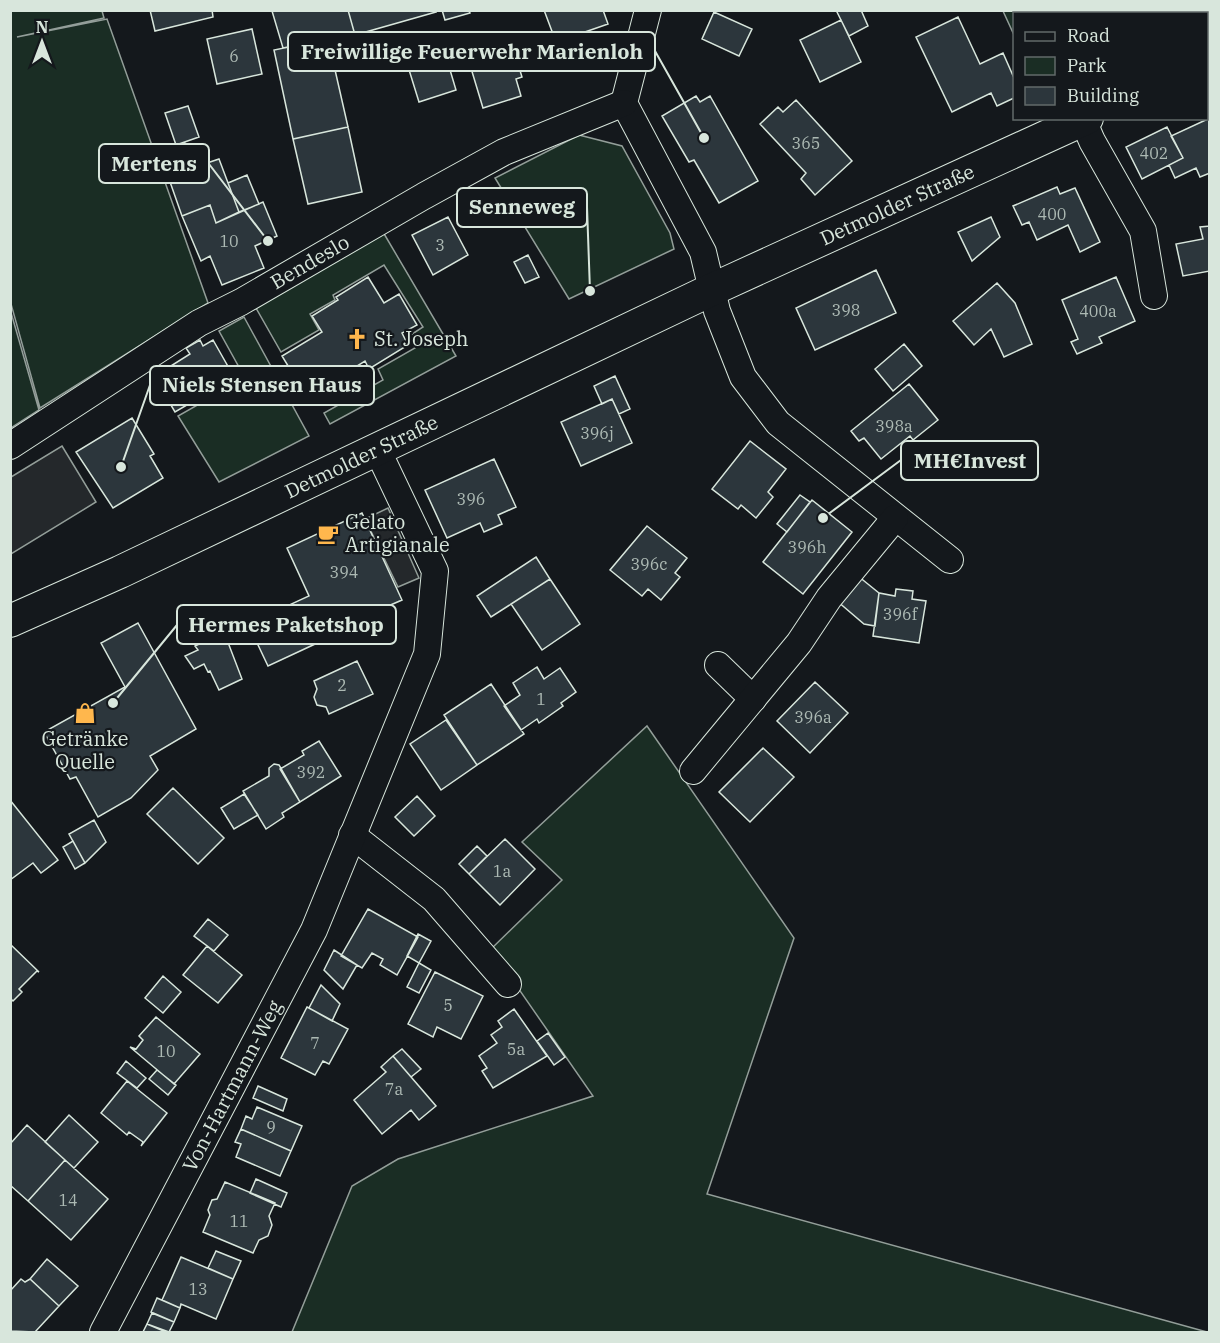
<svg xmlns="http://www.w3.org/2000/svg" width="1220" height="1343" font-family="'IBM Plex Serif',serif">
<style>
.green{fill:#1a2d24;stroke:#939e99;stroke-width:1.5}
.parking{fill:#24282b;stroke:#939e99;stroke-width:1.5}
.building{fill:#2c363c;stroke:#d8e6dc;stroke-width:1.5}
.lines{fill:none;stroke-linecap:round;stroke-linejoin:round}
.minor-casing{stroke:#d8e6dc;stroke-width:28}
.tertiary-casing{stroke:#d8e6dc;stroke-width:34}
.minor{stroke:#14181c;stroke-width:26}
.tertiary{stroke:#14181c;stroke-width:32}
.labels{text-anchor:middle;stroke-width:4.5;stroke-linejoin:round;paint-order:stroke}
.number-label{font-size:16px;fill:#adbab4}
.street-label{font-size:20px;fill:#d8e6dc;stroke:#14181c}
.poi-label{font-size:20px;fill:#d8e6dc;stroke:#14181c;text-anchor:start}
.leader{fill:none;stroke:#d8e6dc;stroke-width:2}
.callout-dot{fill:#d8e6dc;stroke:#14181c;stroke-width:2}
.callout{fill:#14181c;stroke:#d8e6dc;stroke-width:2}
.callout-label{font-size:21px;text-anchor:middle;font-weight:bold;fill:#d8e6dc}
</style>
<rect width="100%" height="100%" fill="#14181c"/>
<path class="green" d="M1209 10 1207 14H1014V35L1003 11Z
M11 11H102L104 18 17 37 107 19 208 303 40 408 11 304Z
M579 135 622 146 670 233 674 249 569 299 495 178Z
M383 232 456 356 330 424 324 413 383 380 378 369 415 348 409 336 423 327 384 265 333 295 335 300 310 314 319 330 281 352 256 308Z
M10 309 39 410 11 428H10Z
M244 317 309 436 219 482 178 416 245 378 219 331Z
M647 726 794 938 707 1194 1207 1332H292L352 1186 398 1159 593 1096 491 949 562 880 522 842Z"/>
<path class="parking" d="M62 446 96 502 11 554V477Z
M388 508 419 578 398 587 365 519Z"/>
<path class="building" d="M150 10H212L213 17 155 31Z
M348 10H435L436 12 355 35Z
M348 10 355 35 329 43 328 39 283 48 272 11Z
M442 10H469L470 13 445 20Z
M544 10H603L608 24 556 42Z
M836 10H861L868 26 849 36Z
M714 12 752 29 739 56 702 39Z
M958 17 980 64 1003 53 1014 78V98L997 106 991 93 952 112 916 37Z
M841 20 861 62 820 82 800 40Z
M252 29 262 74 217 84 207 39Z
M439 33 456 90 419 102 401 44Z
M328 39 348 127 293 139 274 50Z
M511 41 522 77 516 79 521 96 483 108 467 55Z
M696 96 700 102 710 96 758 181 719 203 694 160 689 162 662 116Z
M796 100 852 161 815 195 801 179 806 173 760 124 778 107 783 112Z
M188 106 199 137 176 145 165 113Z
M1210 118V173L1200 177 1196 168 1175 178 1169 165 1183 158 1171 136Z
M348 127 362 192 308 204 293 139Z
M1167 127 1183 158 1142 179 1126 147Z
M185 143 193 172 169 179 159 152Z
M219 159 239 212 216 223 210 205 182 216 169 179 193 172 192 168Z
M247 175 259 204 239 212 228 183Z
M1057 187 1060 194 1075 188 1100 242 1080 252 1068 225 1037 240 1029 222 1022 225 1013 206Z
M263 202 277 236 255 246 264 268 222 285 210 256 201 261 182 216 210 205 216 223Z
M448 217 468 255 433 275 412 235Z
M991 217 1000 237 972 261 958 232Z
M1210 226V271L1183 276 1176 244 1203 239 1200 227Z
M528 255 539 277 525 283 514 262Z
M876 270 896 313 815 350 796 308Z
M368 277 384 303 399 294 417 325 402 333 408 345 369 369 365 361 307 397 282 356 322 332 312 316 338 300 336 297Z
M1116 277 1135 321 1099 337 1102 343 1077 354 1071 342 1078 339 1062 300Z
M997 283 1015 303 1032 344 1004 357 991 329 974 345 953 321Z
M200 340 203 346 213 340 234 377 187 405 166 369 190 354 186 348Z
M904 344 922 366 893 391 875 369Z
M615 376 630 409 619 414 612 399 602 404 594 386Z
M174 383 187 405 175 412 162 390Z
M909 384 938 420 913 440 910 436 881 459 864 438 859 441 851 431Z
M612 399 632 443 581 466 561 422Z
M132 418 154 454 150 456 163 478 113 508 76 452Z
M750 441 786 469 768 492 773 497 756 518 741 505 738 509 712 489Z
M494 459 516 507 498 515 502 524 484 532 480 523 447 538 425 490Z
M800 495 810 502 787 532 777 524Z
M812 500 852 532 803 594 763 562Z
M362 513 402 600 379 610 383 619 356 632 349 617 324 628 328 638 268 666 248 624 309 596 287 548Z
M647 526 687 558 675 573 680 577 661 600 648 589 642 596 610 570Z
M536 557 550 579 491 617 477 596Z
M858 576 879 593 875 626 864 624 837 601Z
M550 579 580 624 542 650 511 604Z
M896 589 913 591 912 599 926 601 919 643 873 636 879 593 895 596Z
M138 623 196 729 150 756 158 770 131 798 98 817 76 777 70 779 44 732 125 687 101 643Z
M224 632 242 679 219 690 210 671 208 672 204 664 194 669 185 656 198 650 195 646Z
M357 661 373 694 329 714 326 707 317 705 314 697 317 689 314 681Z
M537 667 544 679 560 668 576 692 561 703 563 706 539 723 537 719 521 730 504 706 520 695 513 683Z
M815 682 848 713 810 753 777 721Z
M491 684 524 734 477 765 444 715Z
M446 720 477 765 441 790 410 744Z
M319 741 341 776 300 802 280 769 304 755 302 751Z
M763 748 794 777 750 822 719 792Z
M274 764 279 765 300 802 282 813 284 817 266 829 243 791 269 776V768Z
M173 788 224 838 198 864 147 814Z
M244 794 258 815 234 829 221 808Z
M417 796 435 816 414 836 395 817Z
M10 800 58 860 41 873 33 863 10 880Z
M94 820 106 842 85 863 69 834Z
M505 839 535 869 500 905 469 874Z
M73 841 85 863 75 869 63 847Z
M477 846 487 856 469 874 459 864Z
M368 909 418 937 397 975 380 965 383 959 372 953 362 968 341 956Z
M208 919 228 935 214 951 194 936Z
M418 934 431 941 419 963 407 956Z
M10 944 39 972 37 971 19 989 22 992 13 1001 10 998Z
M207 946 242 975 218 1003 183 975Z
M334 950 357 965 343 989 324 970Z
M419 963 431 970 419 993 407 987Z
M435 972 483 996 461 1039 437 1027 433 1037 408 1024Z
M163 976 181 992 163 1013 145 998Z
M321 985 340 1004 332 1021 309 1008Z
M307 1007 348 1029 329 1064 323 1061 315 1075 281 1058Z
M514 1009 547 1056 493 1088 482 1071 487 1068 479 1056 497 1043 491 1035 502 1027 498 1021Z
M156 1017 200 1054 174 1084 130 1047 136 1049 143 1040 139 1036Z
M548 1033 565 1057 554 1065 537 1041Z
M402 1049 421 1069 411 1077 393 1056Z
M393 1056 436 1106 419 1120 411 1110 382 1134 354 1100 386 1072 381 1067Z
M126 1061 146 1078 137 1088 117 1073Z
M157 1070 176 1085 168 1095 149 1079Z
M127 1081 167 1113 141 1146 143 1142 129 1132 127 1135 101 1113Z
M258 1086 287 1099 283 1111 253 1098Z
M257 1107 302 1126 291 1151 241 1129 246 1116 252 1119Z
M69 1115 98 1142 74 1168 45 1142Z
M27 1125 65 1160 28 1201 10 1185V1144Z
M241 1129 291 1151 280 1176 236 1157 241 1144 235 1142Z
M65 1160 108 1199 71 1240 28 1201Z
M256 1179 287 1193 281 1207 250 1193Z
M225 1182 275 1203 269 1216 272 1225 268 1236 259 1240 253 1253 203 1232 210 1215 208 1210 212 1200 217 1199Z
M216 1251 241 1261 233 1279 208 1268Z
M181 1257 233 1279 216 1319 181 1304 180 1308 162 1300Z
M47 1259 78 1286 59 1306 30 1279Z
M21 1279 25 1282 30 1279 59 1306 35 1332 10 1331V1291Z
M157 1298 180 1308 174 1322 151 1312Z
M152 1313 174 1322 169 1332 147 1324Z
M147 1324 166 1332H143Z"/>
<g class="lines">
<defs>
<g id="minor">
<path d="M648 10 624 103 703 252 717 311 743 377 778 423 950 560"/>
<path d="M1083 120 1092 141 1143 231 1154 296"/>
<path id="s1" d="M10 446 199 323 241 302 424 196 504 152 624 103"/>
<path d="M718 665 753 699"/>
<path d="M693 771 799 643 829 598 895 518"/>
<path d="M352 835 434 899 508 984"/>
<path id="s2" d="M103 1332 314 930 427 654 435 571 377 449"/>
</g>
<g id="tertiary">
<path d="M1206 63 1210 62"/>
<path id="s3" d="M10 621 120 572 711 290 1087 118"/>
</g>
</defs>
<use href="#minor" class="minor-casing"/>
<use href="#tertiary" class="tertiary-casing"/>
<use href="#minor" class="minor"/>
<use href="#tertiary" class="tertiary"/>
</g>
<defs>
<symbol id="church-bare" viewBox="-9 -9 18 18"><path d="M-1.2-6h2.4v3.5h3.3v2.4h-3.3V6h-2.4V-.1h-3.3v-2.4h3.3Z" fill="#ffb74d" stroke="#14181c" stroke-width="2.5" paint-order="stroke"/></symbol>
<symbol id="cafe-bare" viewBox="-9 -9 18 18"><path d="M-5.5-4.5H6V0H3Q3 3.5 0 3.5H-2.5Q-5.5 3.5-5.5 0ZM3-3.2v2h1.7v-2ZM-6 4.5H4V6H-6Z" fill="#ffb74d" stroke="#14181c" stroke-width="2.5" paint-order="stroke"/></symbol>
<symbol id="shop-bare" viewBox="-9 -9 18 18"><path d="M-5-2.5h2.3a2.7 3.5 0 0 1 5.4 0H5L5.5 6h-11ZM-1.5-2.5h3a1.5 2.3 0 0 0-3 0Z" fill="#ffb74d" stroke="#14181c" stroke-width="2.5" paint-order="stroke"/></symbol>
</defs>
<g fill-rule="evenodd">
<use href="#church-bare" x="342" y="324" width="30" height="30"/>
<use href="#cafe-bare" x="313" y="519" width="30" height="30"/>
<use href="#shop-bare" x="70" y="698" width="30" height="30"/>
</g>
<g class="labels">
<g class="number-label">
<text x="234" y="62">6</text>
<text x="806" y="149">365</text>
<text x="1154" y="159">402</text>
<text x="1052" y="220">400</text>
<text x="229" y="247">10</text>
<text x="440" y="251">3</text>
<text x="846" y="316">398</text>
<text x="1098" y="317">400a</text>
<text x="894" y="432">398a</text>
<text x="597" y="439">396j</text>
<text x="471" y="505">396</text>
<text x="807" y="553">396h</text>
<text x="649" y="570">396c</text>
<text x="344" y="578">394</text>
<text x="900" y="620">396f</text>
<text x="342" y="691">2</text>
<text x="541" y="705">1</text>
<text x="813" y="723">396a</text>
<text x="311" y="778">392</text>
<text x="502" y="877">1a</text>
<text x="448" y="1011">5</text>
<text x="315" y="1049">7</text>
<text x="516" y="1055">5a</text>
<text x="166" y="1057">10</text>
<text x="394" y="1095">7a</text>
<text x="271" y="1133">9</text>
<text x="68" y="1206">14</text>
<text x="239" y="1227">11</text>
<text x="198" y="1295">13</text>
</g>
<g class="street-label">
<text dy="7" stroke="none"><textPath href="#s3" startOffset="980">Detmolder Straße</textPath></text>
<text dy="7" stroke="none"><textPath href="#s1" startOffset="352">Bendeslo</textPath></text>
<text dy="7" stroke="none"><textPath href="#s3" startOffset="388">Detmolder Straße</textPath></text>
<text dy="7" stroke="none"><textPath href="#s2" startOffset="278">Von-Hartmann-Weg</textPath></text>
</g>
<g class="poi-label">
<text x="374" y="346">St. Joseph</text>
<text x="345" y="529">Gelato<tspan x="345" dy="23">Artigianale</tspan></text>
<text x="85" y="746" text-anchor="middle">Getränke<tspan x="85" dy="23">Quelle</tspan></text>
</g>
</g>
<path class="leader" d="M704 138L655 51M268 241L209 164M590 291L587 207M121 467L150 385M823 518L901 460M113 703L177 625"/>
<g class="callout-dot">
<circle cx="704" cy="138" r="6"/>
<circle cx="268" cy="241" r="6"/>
<circle cx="590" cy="291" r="6"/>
<circle cx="121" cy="467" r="6"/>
<circle cx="823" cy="518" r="6"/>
<circle cx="113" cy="703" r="6"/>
</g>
<g class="callout">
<rect x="288" y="32" width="367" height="39" rx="6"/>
<rect x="99" y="144" width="110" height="39" rx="6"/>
<rect x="457" y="188" width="130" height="39" rx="6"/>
<rect x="150" y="366" width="224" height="39" rx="6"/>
<rect x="901" y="441" width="137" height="39" rx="6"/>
<rect x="177" y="605" width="219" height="39" rx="6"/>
</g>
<g class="callout-label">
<text x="472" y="59">Freiwillige Feuerwehr Marienloh</text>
<text x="154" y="171">Mertens</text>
<text x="522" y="214">Senneweg</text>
<text x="262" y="392">Niels Stensen Haus</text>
<text x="970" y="468">MH€Invest</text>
<text x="286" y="632">Hermes Paketshop</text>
</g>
<rect width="1220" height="1343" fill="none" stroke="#d8e6dc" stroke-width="24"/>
<rect x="1013" y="12" width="195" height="108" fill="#14181c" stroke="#626a69" stroke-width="1.5"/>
<rect x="1025" y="32" width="30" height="9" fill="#14181c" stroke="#626a69" stroke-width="1.5"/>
<text x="1067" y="42" font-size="18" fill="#d8e6dc">Road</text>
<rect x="1025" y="57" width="30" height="18" fill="#1a2d24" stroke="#626a69" stroke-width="1.5"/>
<text x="1067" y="72" font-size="18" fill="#d8e6dc">Park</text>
<rect x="1025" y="87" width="30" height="18" fill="#2c363c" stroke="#626a69" stroke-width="1.5"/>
<text x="1067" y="102" font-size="18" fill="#d8e6dc">Building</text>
<g transform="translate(42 42)" stroke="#14181c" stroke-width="4.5" paint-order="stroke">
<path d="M0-4.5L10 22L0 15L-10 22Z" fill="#d8e6dc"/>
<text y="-9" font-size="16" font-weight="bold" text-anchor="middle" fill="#d8e6dc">N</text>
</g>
</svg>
